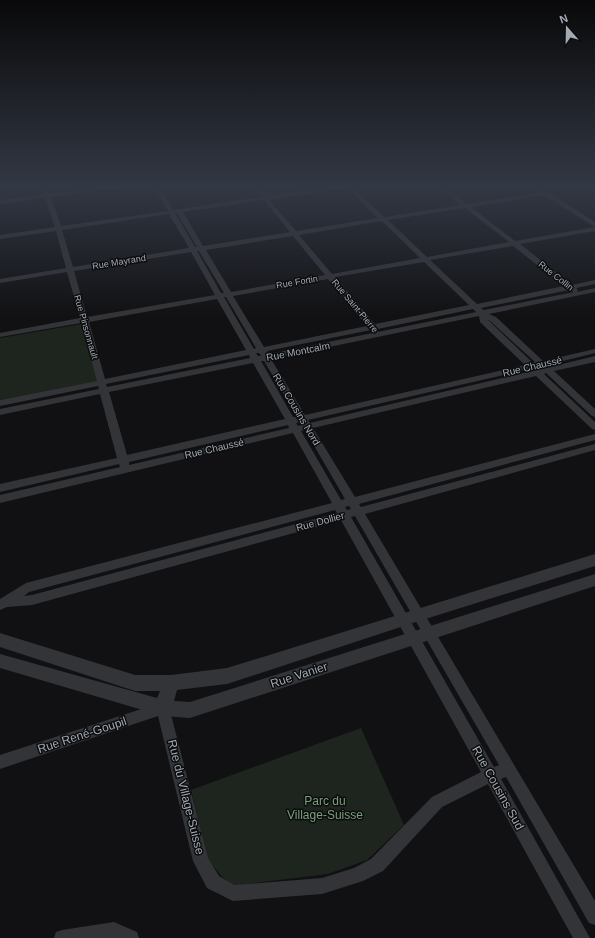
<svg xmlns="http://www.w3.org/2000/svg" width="595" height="938" font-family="Helvetica,sans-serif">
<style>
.green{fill:#1e251e}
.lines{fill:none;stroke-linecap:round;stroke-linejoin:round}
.minor{fill:#333438;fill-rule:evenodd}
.tertiary{fill:#333438;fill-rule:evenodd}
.labels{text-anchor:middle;stroke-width:3;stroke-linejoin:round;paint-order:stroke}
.far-street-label{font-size:9px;fill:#a3a9b3;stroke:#0c0d0e}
.street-label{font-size:10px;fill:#a3a9b3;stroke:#0c0d0e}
.near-street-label{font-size:12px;fill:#a3a9b3;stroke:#0c0d0e}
.near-park-label{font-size:12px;fill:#7b9e7a;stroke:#0c0d0e}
</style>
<rect width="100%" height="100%" fill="#111113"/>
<path class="green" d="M254 185H347L348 186 265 198Z
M82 324 98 381 0 400V338Z
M361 728 404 825 367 860 328 874 230 886 208 860 191 790Z"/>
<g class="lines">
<path class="minor" d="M41 185H47L50 194 117 185H132L129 187 51 197 61 226 168 211 153 185H159L173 210 261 197 251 185H257L267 196 344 185H360L353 187 384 217 461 205 436 185H442L467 204 540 192 530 185H537L595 222V227L593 226 544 195 471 207 515 241 595 227V231L520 244 572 285 595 280V284L576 288 578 290 577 292 595 288V292L489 314 496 317 543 361 595 349V353L547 365 550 367 595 356V362L554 371 595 409V417L592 416 546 373 544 374 595 422V430L592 429 536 376 313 428 355 497 595 434V440L359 504 361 507 595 444V450L365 514 595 901V925L589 923 506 777 501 779 590 938H573L488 784 442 807 383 871 363 881 322 894 233 901 207 888 193 861 158 716 0 769V755L163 702 168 703 208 858 219 876 234 885 322 878 354 868 371 859 432 797 481 772 341 520 32 605 7 607 0 610V599L26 583 332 503 293 433 0 503V495L120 467 119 464 0 492V484L117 458 100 394 0 415V409L99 389 98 386 0 406V400L97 381 81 323 0 337V333L80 318 67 272 0 283V279L66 268 56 231 0 239V235L55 227 45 198 0 204V200L44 194ZM347 188 378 218 296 231 269 200ZM264 200 290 232 203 246 183 212ZM465 208 509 242 427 257 388 220ZM175 213H177L197 247H195ZM169 214 189 248 73 267 62 230ZM382 221 420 258 332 274 299 235ZM293 236 325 275 231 292 206 250ZM513 246 564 286 477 304 430 260ZM197 251H199L224 293H221ZM191 252 215 295 87 317 74 271ZM424 262 469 305 375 324 335 277ZM328 279 367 326 264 347 233 296ZM569 290 574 292 484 310 481 308ZM224 297H226L256 348 254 349ZM217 299 246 350 105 379 89 322ZM473 309 476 312 269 354 267 351 371 330 375 332H378V329ZM479 316 480 322 525 365 305 415 271 359ZM487 319 490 321 535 362 533 363ZM256 353H259L261 356H258ZM249 355 250 358 107 387 106 384ZM261 361H264L297 417H293ZM253 363 285 419 127 455 109 392ZM529 369 532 371 310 423 308 420ZM300 422 301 425 298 426 296 423ZM288 425 289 428 129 465V462ZM305 430 345 499 341 500 301 431ZM349 506 351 509 347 510 345 507ZM335 510 337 513 32 595 24 596 29 592ZM355 516 499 765 494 767 351 517Z
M114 922 137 932 139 938H54L56 932 62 930Z"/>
<path class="tertiary" d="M595 554V566L419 621 227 684 177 690 174 701 190 702 595 574V586L190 718 163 716 0 668V654L157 698 160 691H135L0 647V633L135 675H171L227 668Z"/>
</g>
<linearGradient id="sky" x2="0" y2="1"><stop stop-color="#09090a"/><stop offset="0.59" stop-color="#323844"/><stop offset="1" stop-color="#323844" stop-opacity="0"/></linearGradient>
<rect width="595" height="316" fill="url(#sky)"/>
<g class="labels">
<g class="far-street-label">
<text transform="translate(119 262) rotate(-9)" y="3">Rue Mayrand</text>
<text transform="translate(556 276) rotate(38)" y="3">Rue Collin</text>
<text transform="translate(297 282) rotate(-10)" y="3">Rue Fortin</text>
<text transform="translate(355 306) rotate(50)" y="3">Rue Saint-Pierre</text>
<text transform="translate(86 327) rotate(74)" y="3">Rue Pinsonnault</text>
</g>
<g class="street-label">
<text transform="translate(298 351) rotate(-11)" y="4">Rue Montcalm</text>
<text transform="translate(532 366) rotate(-13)" y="4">Rue Chaussé</text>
<text transform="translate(297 409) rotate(59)" y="4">Rue Cousins Nord</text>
<text transform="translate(214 448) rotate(-13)" y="4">Rue Chaussé</text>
<text transform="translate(320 521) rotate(-15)" y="4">Rue Dollier</text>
</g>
<g class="near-street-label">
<text transform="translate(299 675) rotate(-18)" y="4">Rue Vanier</text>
<text transform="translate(82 735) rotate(-18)" y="4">Rue René-Goupil</text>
<text transform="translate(498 788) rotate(61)" y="4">Rue Cousins Sud</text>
<text transform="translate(186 797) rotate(76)" y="4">Rue du Village-Suisse</text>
</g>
<g class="near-park-label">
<text x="325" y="805">Parc du<tspan x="325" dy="14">Village-Suisse</tspan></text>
</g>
</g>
<g transform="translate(567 28) rotate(340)" stroke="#0c0d0e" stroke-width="3" paint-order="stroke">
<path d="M0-3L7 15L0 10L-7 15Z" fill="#a3a9b3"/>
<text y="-6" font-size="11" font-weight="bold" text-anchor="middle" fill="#a3a9b3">N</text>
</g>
</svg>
